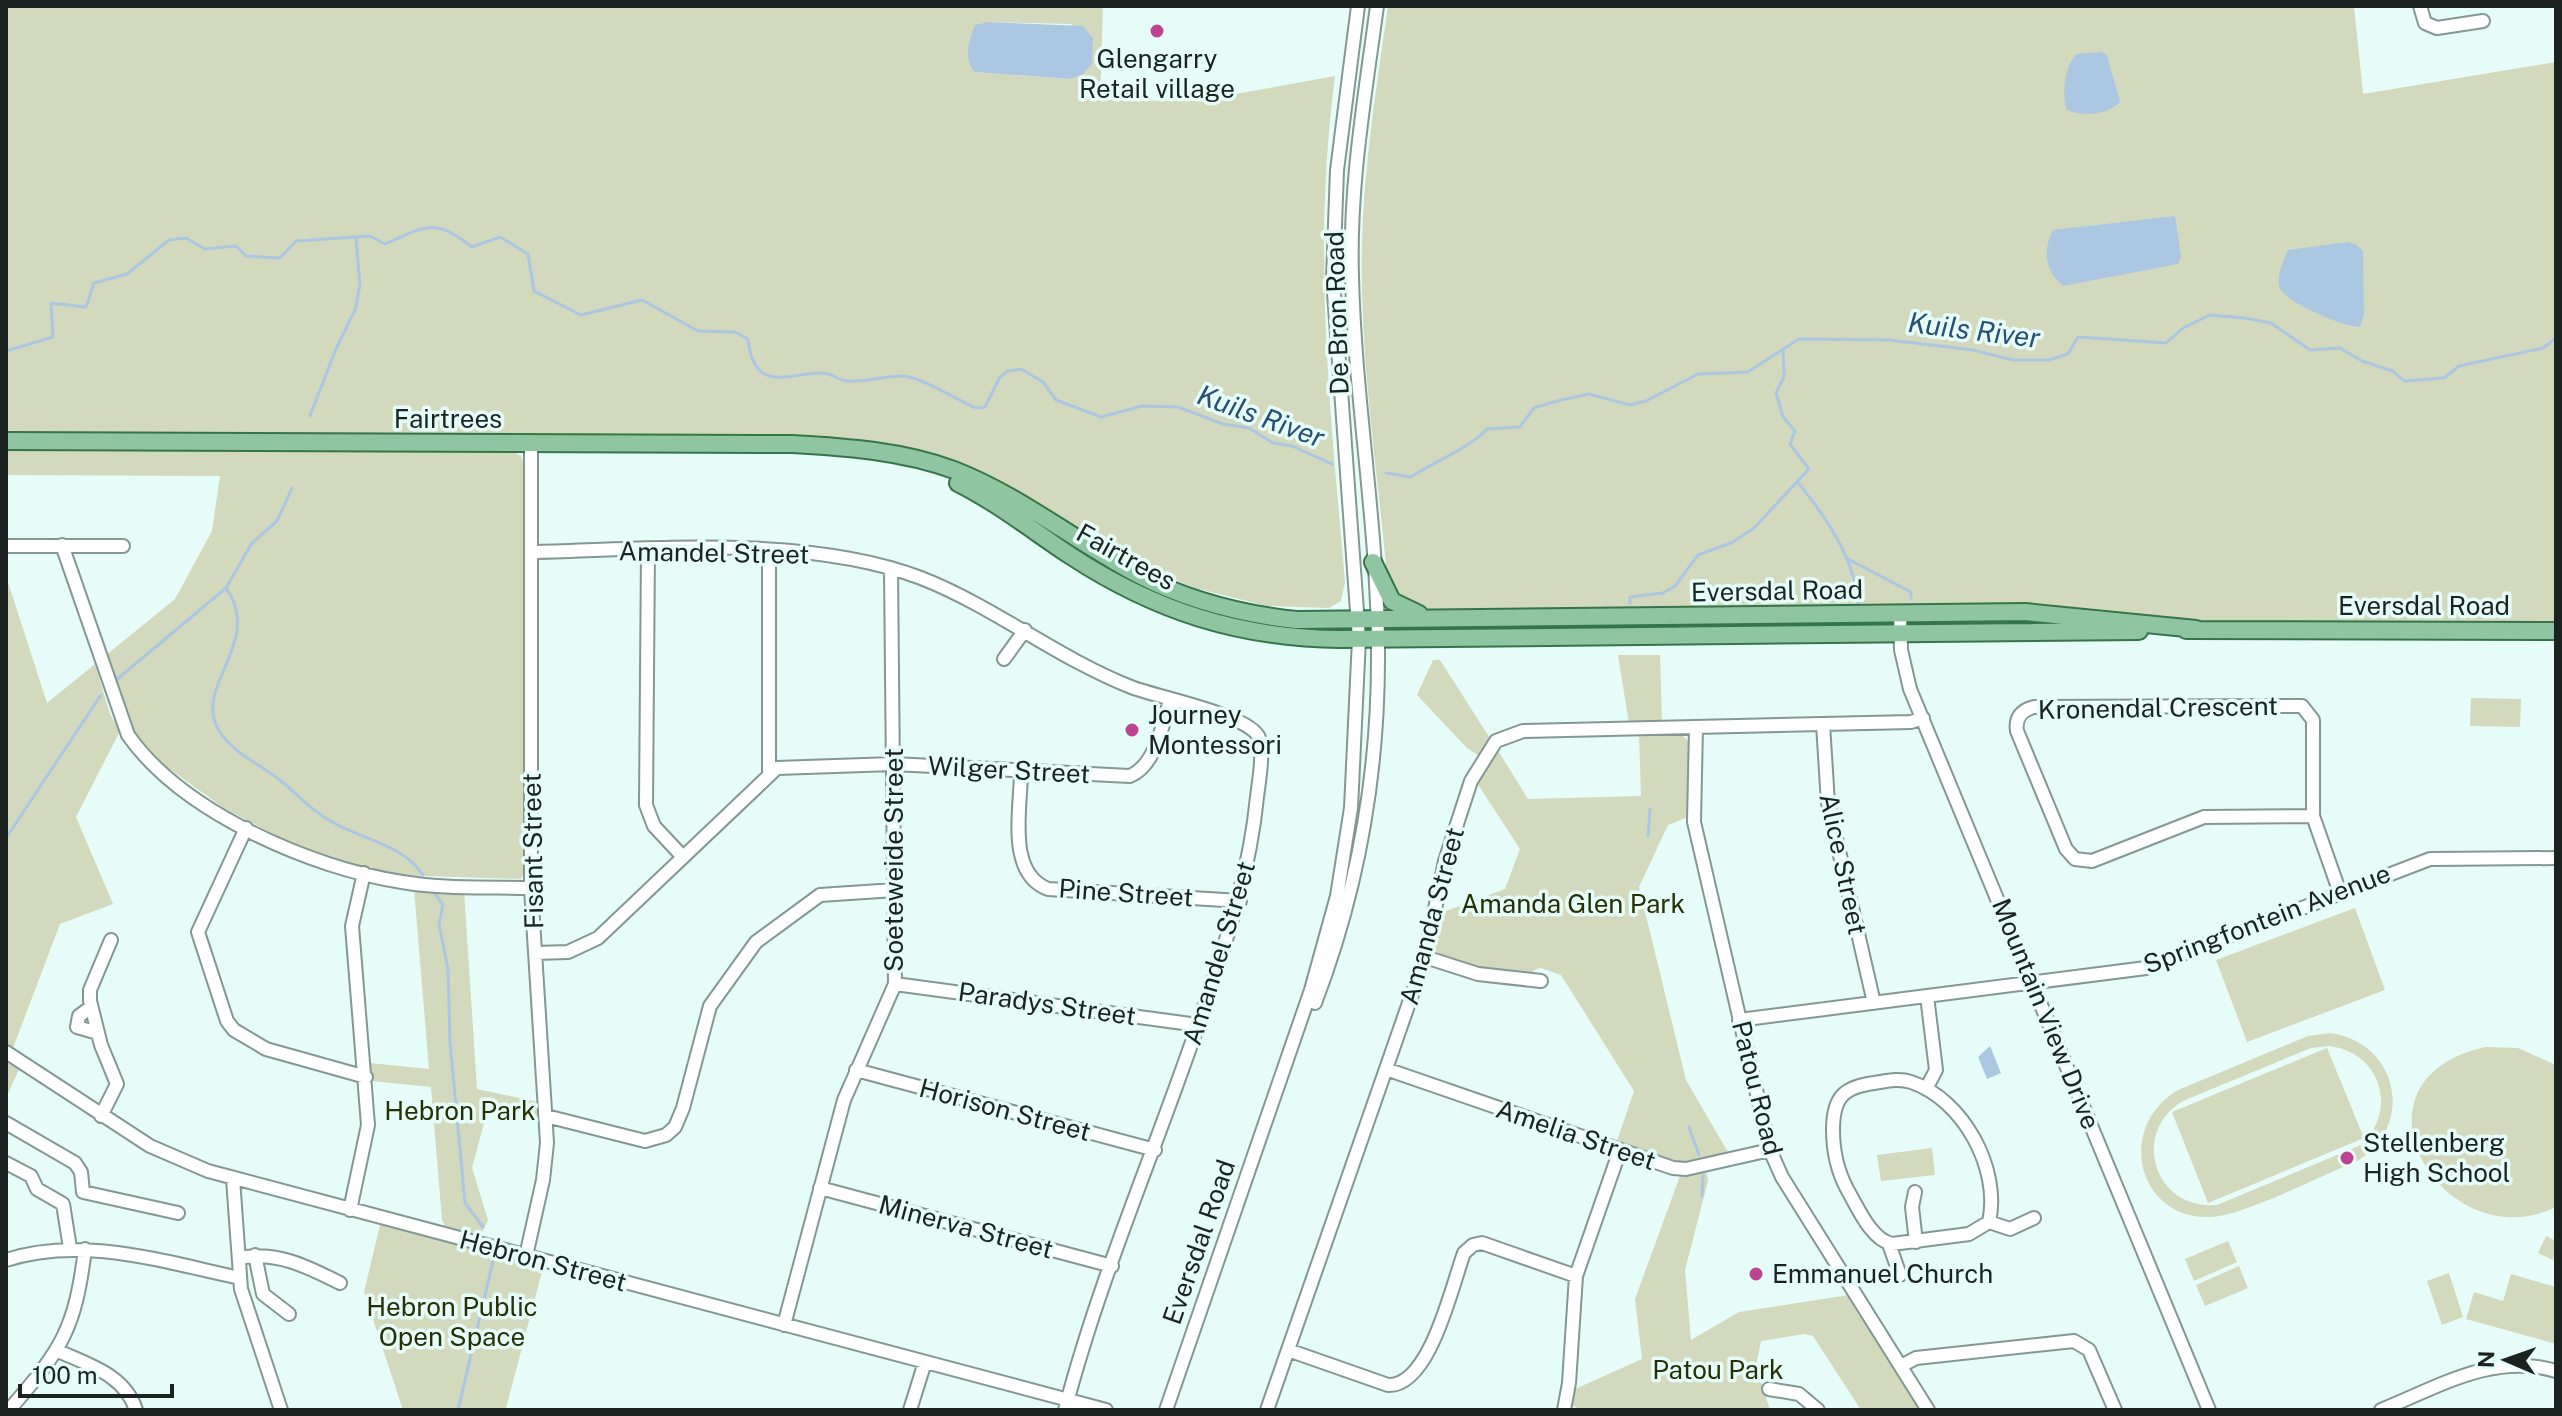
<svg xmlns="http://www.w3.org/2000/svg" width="2562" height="1416" font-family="'Public Sans',sans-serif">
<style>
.green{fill:#d2d9bd;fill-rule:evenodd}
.water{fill:#acc7e2}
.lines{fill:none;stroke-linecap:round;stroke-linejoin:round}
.stream{stroke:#acc7e2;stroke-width:3}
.minor-casing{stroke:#839793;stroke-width:16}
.major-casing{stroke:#36744b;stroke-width:20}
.minor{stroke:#fff;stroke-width:12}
.major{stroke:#8fc5a0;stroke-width:16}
.poi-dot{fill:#bf4393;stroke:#e6fcf8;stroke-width:3}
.labels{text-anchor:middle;stroke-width:7;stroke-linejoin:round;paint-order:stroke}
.poi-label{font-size:26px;fill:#1b2321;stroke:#e6fcf8;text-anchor:start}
.street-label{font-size:26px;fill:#1b2321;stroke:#e6fcf8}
.park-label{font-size:26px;fill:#272f05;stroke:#e6fcf8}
.water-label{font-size:28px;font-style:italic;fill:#275075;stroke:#e6fcf8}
</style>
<rect width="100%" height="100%" fill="#e6fcf8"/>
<path class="green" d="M6 6H1103L1100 100 1197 101 1335 76C1312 252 1330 407 1345 582L1341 601 1329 608 1267 606 1195 588 1134 563 1073 525 937 459 871 443 6 435ZM989 22 1072 24 1069 79 973 72Z
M1388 6H2354L2363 94 2556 62V626L2197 624 1995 606 1412 609 1400 600 1387 576C1377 465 1359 353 1362 242 1364 163 1377 84 1388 6Z
M6 448 513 452 521 456 525 466 524 873 521 879 394 875 294 845 224 808 157 760 134 733 105 656 175 599 212 531 220 476 6 475Z
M6 576 47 703 95 664 110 714 120 731 76 817 113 904 60 924 13 1048 6 1044Z
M1618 655H1660L1662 723 1629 724Z
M1433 660H1440L1491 740 1478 755 1467 748 1417 695Z
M2471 698 2521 699 2520 727 2470 726Z
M1639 734 1680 733 1690 743 1688 817 1668 825 1639 887 1686 1080 1729 1154 1679 1165 1616 1144 1634 1091 1561 975 1541 968C1537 968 1534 971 1530 973 1513 979 1442 962 1433 948L1440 910 1446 911 1505 889 1520 849 1477 783 1497 749 1528 799 1641 796Z
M414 889 464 891 477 1089 538 1102 540 1115 536 1117 489 1104 472 1168 488 1220 481 1235 445 1226 442 1220 431 1087 371 1081 370 1063 429 1069Z
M2355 908 2385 990 2247 1042 2216 960Z
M2330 1033C2397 1042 2416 1123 2359 1160 2325 1174 2243 1216 2211 1217 2136 1220 2116 1126 2178 1090L2308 1036ZM2329 1046C2380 1052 2399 1109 2361 1145L2217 1205C2154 1211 2130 1132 2183 1101L2311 1048Z
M2485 1047 2518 1048 2556 1065V1207C2444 1262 2335 1081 2485 1047Z
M2327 1048 2364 1138 2208 1203 2172 1112Z
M6 1059 20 1067 6 1098Z
M1932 1148 1935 1175 1881 1181 1877 1155Z
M1706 1170 1708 1181 1685 1270 1691 1340 1739 1312 1849 1295 1921 1410H1861L1813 1336 1804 1334 1761 1341 1756 1366 1770 1410H1580L1572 1405 1573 1390 1642 1359 1635 1299 1680 1176Z
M380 1225 543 1268 506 1408 510 1410H403L364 1292Z
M2546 1236 2556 1241 2553 1260 2538 1253Z
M2228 1241 2237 1262 2194 1281 2185 1259Z
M2239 1266 2248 1288 2205 1306 2196 1285Z
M2449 1273 2463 1317 2442 1325 2427 1281Z
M2511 1274 2556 1287V1344L2466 1319 2474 1292 2503 1301Z"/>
<path class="water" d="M989 22 1083 26 1093 38 1092 64 1082 75 1069 79 974 72C963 56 969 42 975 25Z
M2101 52 2107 55 2120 102C2108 115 2083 117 2067 110 2061 94 2065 67 2076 54Z
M2175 216 2181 257 2178 264 2063 286C2045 270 2042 252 2053 230Z
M2348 242 2357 245 2363 251 2364 314 2360 327C2344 327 2283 302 2279 286 2277 274 2283 261 2288 250Z
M1990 1046 2001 1073 1987 1079 1978 1057Z"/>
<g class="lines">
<path class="stream" d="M6 351 53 337 51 303 86 307 94 283 127 274 169 240 186 238 205 249 236 246 246 256 280 258 296 241 370 236 385 244C426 226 435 217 472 247L500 237 528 254 534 291 581 315 642 300 698 331 735 332 748 339C754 396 790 372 823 373 831 373 838 380 846 381 867 382 883 376 902 376 920 376 957 400 976 408L985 407 1000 377 1008 371 1021 369 1043 382 1056 400 1101 417 1142 406 1178 407 1223 424 1249 428 1273 443 1292 446 1332 464
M310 416 335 351 355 310 360 285 356 238
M1386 473 1411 477C1435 461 1467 450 1487 429L1520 427 1534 408 1557 401 1589 394 1630 405 1646 401 1698 374 1748 372 1799 339 1889 340 1973 350 2013 360H2049L2068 354 2078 337 2166 343 2183 328 2210 315 2244 318 2271 323 2310 350 2340 348 2362 361 2393 371 2404 381 2444 378 2459 366 2543 348 2556 338
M1799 484C1826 517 1855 559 1858 603
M1846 558 1911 592V598
M226 588C265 642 190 688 220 732 236 756 260 763 281 781 299 796 313 812 334 823 364 840 402 844 423 875
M1630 603V597L1663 593 1675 586 1698 555 1731 543 1754 528 1809 469 1790 444 1795 431 1783 417 1776 393 1784 377 1783 349
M115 681 226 588 252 543 277 521 292 488
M1648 836 1650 809
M6 838 101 695
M435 894 443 905 439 924 448 969 450 1042 465 1203 483 1227
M1689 1127 1699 1155
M1702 1196 1703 1176
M458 1410 493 1261"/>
<defs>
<path id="minor" d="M2420 6 2425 23 2437 28 2483 21
M62 545 128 735C182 812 311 868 402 882 444 889 488 887 531 888
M6 546H123
M648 549 646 805 654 826 682 856
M532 552C652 549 809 535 921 578 995 607 1057 658 1131 687 1156 697 1251 715 1259 738 1264 755 1259 780 1257 797 1250 870 1228 936 1205 1004 1160 1140 1101 1272 1065 1410
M1900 613 1901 650 1910 689 2209 1410
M1004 659 1025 630
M1823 724 1828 803 1874 1003
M1696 727 1694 822 1770 1150 1782 1177 1928 1410
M1021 771C1021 808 1006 873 1048 889L1240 901
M769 772V551
M2313 816V720L2302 706 2034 707C2021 710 2015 718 2017 731L2066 849 2075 859 2092 861 2204 817 2313 816 2340 893
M246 828 198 932 227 1021 234 1030 266 1049 366 1077
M535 953 568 952 598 938 777 768 893 764 1130 776C1156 765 1162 725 1170 701
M1425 957 1478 974 1541 981
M895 984 1198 1025
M1315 1003C1357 893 1378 776 1378 659 1379 531 1355 405 1352 277 1349 186 1365 96 1377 6
M91 1007 79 1016 77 1027 98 1033
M1739 1020 2146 968 2430 859 2556 858
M6 1052 150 1146 208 1171 1106 1410
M1386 1069 1673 1168 1686 1169 1770 1150
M856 1070 1155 1150
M1926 1089 1936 1070 1927 996
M101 1116 117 1084 101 1045 90 1001V990L111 940
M546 1116 645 1141 666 1135 675 1127 683 1108 710 1006 756 942 820 895 895 890
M6 1123 75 1163 81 1172 83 1192 178 1213
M6 1163 31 1176 37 1189 63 1204 70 1248
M233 1179 241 1289 281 1410
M820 1188 1112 1266
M1915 1192 1912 1207 1916 1242
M350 1210 368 1125 352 926 364 873
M1989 1222 1969 1234 1892 1244C1871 1240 1857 1206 1847 1189 1837 1170 1833 1151 1833 1130 1833 1098 1843 1087 1874 1083 1887 1081 1899 1078 1911 1082 1963 1099 2001 1169 1989 1222L2010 1229 2034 1218
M1889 1244 1900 1275
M255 1255 263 1294 289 1314
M526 1256 543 1180 547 1143 531 888V443
M239 1258C277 1251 306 1266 340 1283
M6 1260C82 1235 164 1262 240 1278
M784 1325 844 1100 895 984 891 568
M1288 1350 1388 1385C1430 1387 1452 1285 1464 1253L1473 1245 1482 1243 1576 1276
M58 1351C89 1365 125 1375 136 1410
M1901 1366 1916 1358 2074 1341 2089 1350 2115 1410
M1769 1389 1799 1394 1818 1410
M9 1410C62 1349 75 1330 85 1249
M910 1410 925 1362
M1166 1410 1311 990 1337 896 1351 808 1359 639 1333 279 1337 170 1358 6
M1267 1410 1425 957 1445 861 1471 781 1496 741 1523 731 1911 722 1923 718
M1564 1410 1569 1383 1576 1276 1620 1150
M2381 1410C2438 1387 2494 1352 2556 1371"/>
<path id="major" d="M6 441 792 444C846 447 903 451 954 470 1021 496 1076 542 1139 575 1189 601 1241 614 1296 620L2025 612 2196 629
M958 483C998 503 1033 531 1071 556 1155 611 1239 638 1340 639L2139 631
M1373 562 1392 601 1419 614
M2186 630 2556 631"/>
</defs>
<use href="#minor" class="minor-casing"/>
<use href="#major" class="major-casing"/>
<use href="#minor" class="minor"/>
<use href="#major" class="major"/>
</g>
<g class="poi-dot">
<circle cx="1157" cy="31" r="8"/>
<circle cx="1132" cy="730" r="8"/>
<circle cx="2347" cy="1158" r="8"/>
<circle cx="1756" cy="1274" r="8"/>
</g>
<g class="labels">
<g class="poi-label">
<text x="1157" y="68" text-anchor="middle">Glengarry<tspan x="1157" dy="30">Retail village</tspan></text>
<text x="1148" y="724">Journey<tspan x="1148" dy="30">Montessori</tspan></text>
<text x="2363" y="1152">Stellenberg<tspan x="2363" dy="30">High School</tspan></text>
<text x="1772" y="1283">Emmanuel Church</text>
</g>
<g class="street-label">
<text transform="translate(1337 313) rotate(-92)" y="9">De Bron Road</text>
<text x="448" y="428">Fairtrees</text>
<text transform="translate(714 553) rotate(1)" y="9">Amandel Street</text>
<text transform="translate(1126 557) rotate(29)" y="9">Fairtrees</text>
<text transform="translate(1777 591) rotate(-1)" y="9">Eversdal Road</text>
<text x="2424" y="615">Eversdal Road</text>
<text transform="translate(2158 708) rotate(-1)" y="9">Kronendal Crescent</text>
<text transform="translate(1009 770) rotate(3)" y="9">Wilger Street</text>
<text transform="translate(533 851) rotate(-91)" y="9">Fisant Street</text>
<text transform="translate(894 860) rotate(-90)" y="9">Soeteweide Street</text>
<text transform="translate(1843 864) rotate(78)" y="9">Alice Street</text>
<text transform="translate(1126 893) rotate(4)" y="9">Pine Street</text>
<text transform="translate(1432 916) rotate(-75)" y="9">Amanda Street</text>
<text transform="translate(2267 919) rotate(-21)" y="9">Springfontein Avenue</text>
<text transform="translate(1219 953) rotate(-73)" y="9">Amandel Street</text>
<text transform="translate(1047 1004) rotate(8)" y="9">Paradys Street</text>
<text transform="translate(2046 1014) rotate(68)" y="9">Mountain View Drive</text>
<text transform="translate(1757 1088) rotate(76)" y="9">Patou Road</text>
<text transform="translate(1005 1110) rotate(15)" y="9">Horison Street</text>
<text transform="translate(1576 1135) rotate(19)" y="9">Amelia Street</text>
<text transform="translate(966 1227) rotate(15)" y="9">Minerva Street</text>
<text transform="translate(1199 1242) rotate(-71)" y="9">Eversdal Road</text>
<text transform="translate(543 1261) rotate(15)" y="9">Hebron Street</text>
</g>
<g class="park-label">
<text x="1573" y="913">Amanda Glen Park</text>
<text x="460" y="1120">Hebron Park</text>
<text x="452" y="1316">Hebron Public<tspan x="452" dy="30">Open Space</tspan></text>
<text x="1718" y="1379">Patou Park</text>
</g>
<g class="water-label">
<text transform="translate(1974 330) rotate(7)" y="10">Kuils River</text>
<text transform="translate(1261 416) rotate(20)" y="10">Kuils River</text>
</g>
</g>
<rect width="2562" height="1416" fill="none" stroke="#1b2321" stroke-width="16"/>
<g transform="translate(2506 1360) rotate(272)" stroke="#e6fcf8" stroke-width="6" paint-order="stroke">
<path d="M0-6L14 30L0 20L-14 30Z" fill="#1b2321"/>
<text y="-12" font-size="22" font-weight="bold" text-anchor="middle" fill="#1b2321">N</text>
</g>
<path d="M20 1384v12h152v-12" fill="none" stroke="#1b2321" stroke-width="4"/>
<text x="32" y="1384" font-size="24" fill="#1b2321" stroke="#e6fcf8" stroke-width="6" paint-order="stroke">100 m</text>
</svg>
